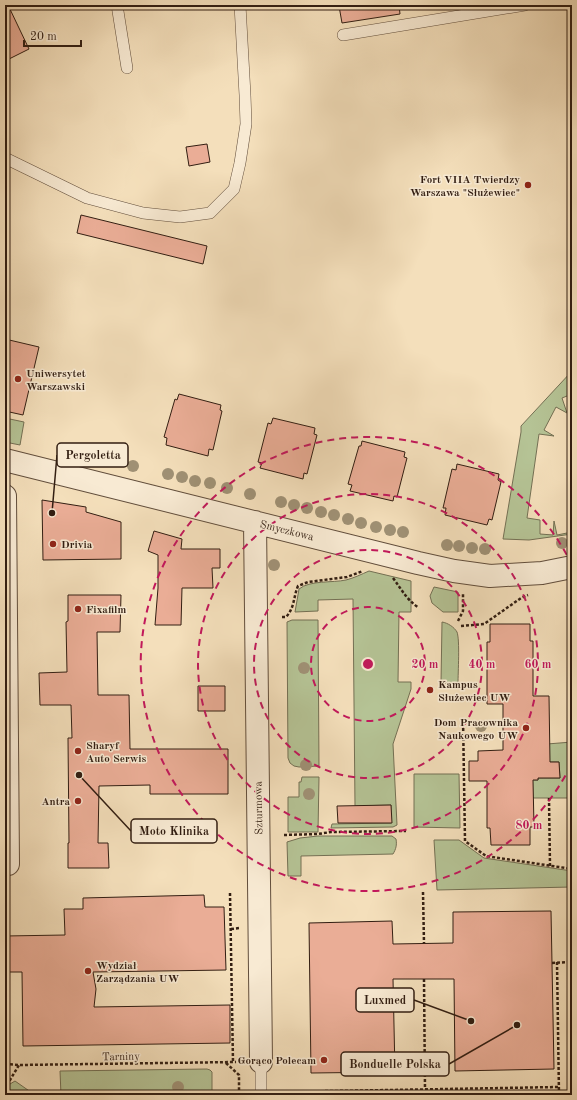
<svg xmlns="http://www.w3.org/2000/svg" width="577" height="1100" font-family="'Old Standard TT',serif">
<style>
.green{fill:#b5c395;stroke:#747054}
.building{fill:#eaad96;stroke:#321e12}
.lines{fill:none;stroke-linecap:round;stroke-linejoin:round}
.service-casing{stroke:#624e3c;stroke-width:12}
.minor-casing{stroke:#624e3c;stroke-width:24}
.path{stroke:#321e12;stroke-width:2.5;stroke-dasharray:3 2;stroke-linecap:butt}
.service{stroke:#f8ead3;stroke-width:11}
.minor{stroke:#f8ead3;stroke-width:22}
.tree{fill:#9f9074}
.ring{fill:none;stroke:#c2185b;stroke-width:2;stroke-dasharray:7 5}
.poi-dot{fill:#8f2418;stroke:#f8ead3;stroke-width:1.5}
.labels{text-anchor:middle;stroke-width:3;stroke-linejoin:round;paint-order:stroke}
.poi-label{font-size:11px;font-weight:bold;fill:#321e12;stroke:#f8ead3;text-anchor:start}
.street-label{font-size:11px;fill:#321e12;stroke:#f8ead3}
.centre{fill:#c2185b;stroke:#f8ead3;stroke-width:2}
.ring-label{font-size:12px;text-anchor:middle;font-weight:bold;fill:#c2185b;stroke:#f8ead3;stroke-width:3;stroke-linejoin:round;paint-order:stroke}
.leader{fill:none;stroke:#321e12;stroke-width:1.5}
.callout-dot{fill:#321e12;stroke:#f8ead3;stroke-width:1.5}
.callout{fill:#f8ead3;stroke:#321e12;stroke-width:1.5}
.callout-label{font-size:12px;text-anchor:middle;font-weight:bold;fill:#321e12}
</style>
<rect width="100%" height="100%" fill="#f4dfbb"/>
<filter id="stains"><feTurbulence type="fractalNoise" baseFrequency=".005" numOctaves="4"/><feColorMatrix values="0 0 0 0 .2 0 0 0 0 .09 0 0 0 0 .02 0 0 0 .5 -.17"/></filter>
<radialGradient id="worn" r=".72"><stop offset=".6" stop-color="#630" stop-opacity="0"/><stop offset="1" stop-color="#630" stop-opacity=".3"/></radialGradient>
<path class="green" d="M572 371V394L562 398 567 413 556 407 544 430 554 436 539 434 527 518 540 520V534L553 535 554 521 557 535 572 532V534L529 540 503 539 521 432V426Z
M5 418 24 422 20 445 5 442Z
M369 571 411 581V612H399L398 682H411V689L393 744 397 825 393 827 331 828 332 824 391 823V805L355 806 353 599 318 600V611L295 612 299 589C310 580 332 583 346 580 354 578 362 574 369 571Z
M434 587 458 592V612H443L432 603 430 596Z
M292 620H318L319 766 299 767 294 766 290 763 288 758 287 622Z
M442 622C448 623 454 627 457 632 460 640 458 673 458 683H441Z
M572 742V798H534L533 797H530L533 768 534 780H538V778H560L559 762H547V744Z
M414 774H459L460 828 414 827Z
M302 777H319L318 832H288V797H299V782H301Z
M318 836H392L396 839C397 845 396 849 393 854L301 856V876H288L287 842 300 838Z
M434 840H459L484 858 572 871V887L437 890Z
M207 1069 210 1070 212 1072V1095H60H61L60 1071Z
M15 1081 35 1095H5V1087Z"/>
<path class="building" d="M5 5H8L29 49 5 61Z
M348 5H399L400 14 342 23 339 6Z
M207 144 210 162 189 166 186 147Z
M81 215 207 246 203 264 77 233Z
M5 339 39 347 23 415 5 411Z
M179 394 221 405 220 410 222 411 213 450 209 449 208 456 166 445 167 438 164 437 175 399 177 400Z
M273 418 315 428 314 434 317 435 307 474 304 473 303 479 260 468 262 463 258 462 268 423 271 424Z
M362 441 405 452 404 457 407 458 397 497 394 496 393 501 350 491 352 485 348 484 359 446H361Z
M457 464 499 474 498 480 501 482 492 520 489 519 487 525 445 515 446 508H443L452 469 456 470Z
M42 500 86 507V512L121 522V559L43 560Z
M154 531 182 539 181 549H220V568H212L213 588H182L181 625H155L158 588V555L148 551Z
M68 595H121L120 632H97L98 695H129L130 749H228V794H150V785L99 786 98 843H108L109 868H68V843H69L68 738H72L71 705H40L39 673 67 672 66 622 68 621Z
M490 624H530V641H533V696H549L550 762H559L560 778H538V780H533L534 827H530V845H491L490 828H487V781H469V761H478V751L503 750V704H487V642H490Z
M198 686H225V711H198Z
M391 805 392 823H338L337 806Z
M204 895 205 907H224L226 970 93 972 96 989 94 1007 230 1005V1043L23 1046 22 972H5V936L65 935 64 909H83V898Z
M551 911 554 1069 455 1071 454 979H393L395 1072 311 1073 309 923 392 921 393 944 453 943V912Z"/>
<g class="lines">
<defs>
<path id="service" d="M117 5 127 68
M343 35 525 5
M5 158 87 198 143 213 180 217 210 213 234 189 240 163 246 124 245 95 240 5
M261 1095V1062"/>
<path id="minor" d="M5 460 418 563 454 571 490 576 542 573 572 567
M5 496 8 864
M255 522 261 1062"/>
</defs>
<use href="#service" class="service-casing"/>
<use href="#minor" class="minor-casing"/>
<path class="path" d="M393 578C402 590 406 599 419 608
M282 617H286C295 607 293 598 298 586L308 582 347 577 363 571
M458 621 463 611V593
M461 626 484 624 521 598 528 595
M463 718 465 841 486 856 572 869
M549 798 550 866
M284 835 318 834 331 832 406 831
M423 892 424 943
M230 893 233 1062
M231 929 240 928
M557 962 559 1095
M552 963 572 962
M424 979 425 1089
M226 1063 239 1075V1095
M5 1064 19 1065 236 1062
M5 1083 10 1080 19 1065
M351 1090V1095
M275 1092 559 1087"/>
<use href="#service" class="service"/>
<use href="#minor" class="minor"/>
</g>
<g class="tree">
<circle cx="133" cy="466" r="6"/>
<circle cx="168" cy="474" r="6"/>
<circle cx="182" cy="477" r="6"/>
<circle cx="195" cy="481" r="6"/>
<circle cx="210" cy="483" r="6"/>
<circle cx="227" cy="488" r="6"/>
<circle cx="250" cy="494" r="6"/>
<circle cx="281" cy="502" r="6"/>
<circle cx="294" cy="505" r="6"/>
<circle cx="307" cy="508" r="6"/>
<circle cx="321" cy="512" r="6"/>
<circle cx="334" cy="515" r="6"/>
<circle cx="348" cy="519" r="6"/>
<circle cx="361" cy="523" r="6"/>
<circle cx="376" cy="527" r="6"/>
<circle cx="390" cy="530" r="6"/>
<circle cx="403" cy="532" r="6"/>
<circle cx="562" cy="543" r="6"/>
<circle cx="447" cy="545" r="6"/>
<circle cx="459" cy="546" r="6"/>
<circle cx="472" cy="548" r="6"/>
<circle cx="485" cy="549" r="6"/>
<circle cx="274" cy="565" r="6"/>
<circle cx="304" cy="668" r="6"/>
<circle cx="481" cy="726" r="6"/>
<circle cx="306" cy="765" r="6"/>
<circle cx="309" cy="794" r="6"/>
<circle cx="178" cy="1087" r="6"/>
</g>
<g class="ring">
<circle cx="368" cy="664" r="57"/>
<circle cx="368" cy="664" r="114"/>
<circle cx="368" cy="664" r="170"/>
<path d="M571 765A227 227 0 1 1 571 563"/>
</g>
<g class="poi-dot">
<circle cx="528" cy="185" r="4"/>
<circle cx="18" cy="379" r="4"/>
<circle cx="53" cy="544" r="4"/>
<circle cx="78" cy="609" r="4"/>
<circle cx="430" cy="690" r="4"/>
<circle cx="526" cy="728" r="4"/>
<circle cx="78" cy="751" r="4"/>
<circle cx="78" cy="801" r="4"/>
<circle cx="88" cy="971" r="4"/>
<circle cx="324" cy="1060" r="4"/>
</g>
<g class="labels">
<g class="poi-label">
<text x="520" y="183" text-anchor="end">Fort VIIA Twierdzy<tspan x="520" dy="13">Warszawa "Służewiec"</tspan></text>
<text x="26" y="377">Uniwersytet<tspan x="26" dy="13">Warszawski</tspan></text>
<text x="61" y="548">Drivia</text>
<text x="86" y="613">Fixafilm</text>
<text x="438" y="688">Kampus<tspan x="438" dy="13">Służewiec UW</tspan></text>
<text x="518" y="726" text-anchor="end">Dom Pracownika<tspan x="518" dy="13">Naukowego UW</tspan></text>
<text x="86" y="749">Sharyf<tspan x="86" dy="13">Auto Serwis</tspan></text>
<text x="70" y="805" text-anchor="end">Antra</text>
<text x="96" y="969">Wydział<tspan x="96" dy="13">Zarządzania UW</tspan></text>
<text x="316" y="1064" text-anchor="end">Gorąco Polecam</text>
</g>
<g class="street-label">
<text transform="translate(287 530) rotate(14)" y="4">Smyczkowa</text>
<text transform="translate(258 808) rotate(-91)" y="4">Szturmowa</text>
<text transform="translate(121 1056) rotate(-1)" y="4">Tarniny</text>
</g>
</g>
<circle cx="368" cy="664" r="6" class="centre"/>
<g class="ring-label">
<text x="425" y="668">20 m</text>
<text x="482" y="668">40 m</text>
<text x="538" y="668">60 m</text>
<text x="529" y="829">80 m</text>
</g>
<path class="leader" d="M52 513L57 455M79 775L131 831M471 1021L414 1000M517 1025L449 1064"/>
<g class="callout-dot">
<circle cx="52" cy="513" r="4"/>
<circle cx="79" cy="775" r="4"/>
<circle cx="471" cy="1021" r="4"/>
<circle cx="517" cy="1025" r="4"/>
</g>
<g class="callout">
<rect x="57" y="443" width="71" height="24" rx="4"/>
<rect x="131" y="819" width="86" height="24" rx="4"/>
<rect x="356" y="988" width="58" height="24" rx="4"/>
<rect x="341" y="1052" width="108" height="24" rx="4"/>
</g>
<g class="callout-label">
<text x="93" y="459">Pergoletta</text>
<text x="174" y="835">Moto Klinika</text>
<text x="385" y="1004">Luxmed</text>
<text x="395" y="1068">Bonduelle Polska</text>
</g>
<rect width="577" height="1100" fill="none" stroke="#f4dfbb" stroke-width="20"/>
<rect x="6" y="6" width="565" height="1088" fill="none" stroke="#321e12" stroke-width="2"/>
<rect x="10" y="10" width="557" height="1080" fill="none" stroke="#321e12"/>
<path d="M24 40v6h57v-6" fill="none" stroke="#321e12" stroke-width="2"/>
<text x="30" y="40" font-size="12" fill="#321e12" stroke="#f8ead3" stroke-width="3" paint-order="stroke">20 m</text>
<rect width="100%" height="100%" filter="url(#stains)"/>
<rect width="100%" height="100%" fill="url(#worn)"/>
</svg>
